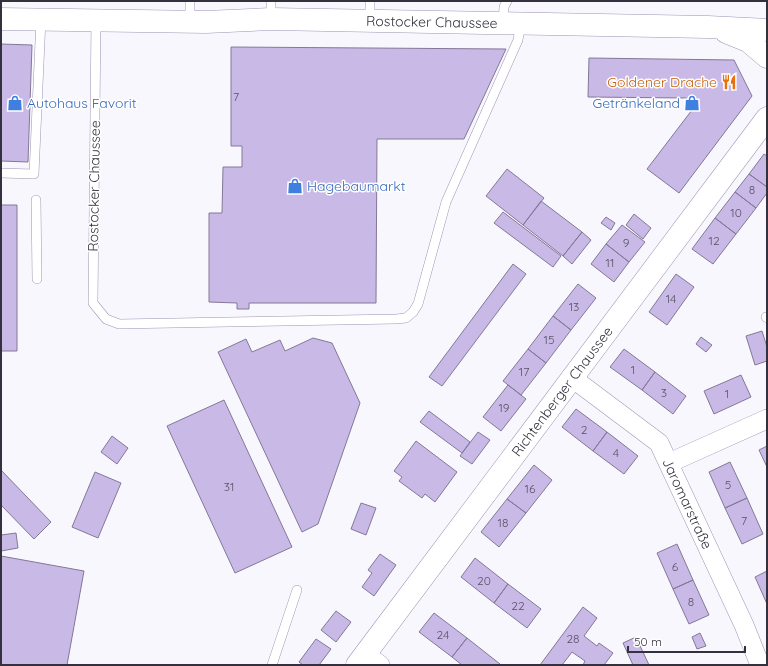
<svg xmlns="http://www.w3.org/2000/svg" width="768" height="666" font-family="Quicksand,sans-serif">
<style>
.building{fill:#c8b9e6;stroke:#837897}
.lines{fill:none;stroke-linecap:round;stroke-linejoin:round}
.lane-casing{stroke:#9f94b4;stroke-width:10}
.street-casing{stroke:#9f94b4;stroke-width:20}
.secondary-casing{stroke:#9f94b4;stroke-width:23}
.lane{stroke:#fff;stroke-width:9}
.street{stroke:#fff;stroke-width:19}
.secondary{stroke:#fff;stroke-width:22}
.labels{text-anchor:middle;stroke-width:3;stroke-linejoin:round;paint-order:stroke}
.number-label{font-size:12px;fill:#5a5267}
.street-label{font-size:14px;fill:#35303d;stroke:#fff}
.food-label{font-size:14px;fill:#c56008;stroke:#fff;text-anchor:end}
.shop-label{font-size:14px;fill:#366cbe;stroke:#fff;text-anchor:start}
</style>
<rect width="100%" height="100%" fill="#f9f7fe"/>
<path class="building" d="M1 44 32 45 28 162 1 161Z
M231 47 506 49 464 139H377L376 303H249V309H237V303L209 302V213H222L223 167H242V146H231Z
M589 58 734 60 752 96 679 193 647 169 692 110 686 98 588 97Z
M764 154 767 156V187L749 174Z
M507 169 544 198 523 225 486 196Z
M749 174 767 187V193L756 208 735 192Z
M735 192 756 208 736 234 715 218Z
M541 201 582 232 563 256 523 225Z
M1 205H17V351H1Z
M503 212 561 256 553 267 494 223Z
M634 214 651 228 643 239 626 225Z
M606 217 615 223 611 230 601 223Z
M715 218 736 234 713 264 692 249Z
M622 225 645 242 629 262 606 244Z
M582 232 591 240 572 264 563 256Z
M606 244 629 262 614 282 591 264Z
M513 264 526 274 442 386 429 377Z
M676 274 694 287 667 325 649 312Z
M578 284 596 298 571 330 553 316Z
M553 316 571 330 546 363 528 349Z
M762 331 767 347V361L755 365 746 336Z
M701 337 712 345 706 352 696 344Z
M313 338 332 343 360 403 318 524 302 532 218 352 246 339 252 352 280 340 285 351Z
M528 349 546 363 521 395 503 381Z
M624 349 655 372 642 390 610 367Z
M655 372 686 396 673 414 642 390Z
M741 375 751 397 714 414 704 391Z
M508 385 526 399 501 431 483 417Z
M224 400 292 547 235 573 167 426Z
M576 409 607 432 593 451 562 427Z
M429 411 470 442 462 453 420 422Z
M478 432 490 440 472 464 460 456Z
M607 432 638 456 624 474 593 451Z
M112 436 128 448 117 464 101 452Z
M416 441 457 472 435 502 425 494 422 498 399 481 402 477 394 471Z
M767 446V467L759 450Z
M730 462 747 498 725 508 709 472Z
M534 465 552 480 526 513 507 499Z
M1 470 51 522 34 539 1 505Z
M95 472 121 483 98 538 72 527Z
M747 498 763 534 742 544 725 508Z
M507 499 526 513 499 547 481 532Z
M361 503 376 508 366 535 351 529Z
M16 533 18 548 1 551V535Z
M677 544 693 580 673 589 657 553Z
M380 554 396 565 374 596 362 587 372 573 368 570Z
M1 556 84 571 67 665H1Z
M475 558 508 584 494 603 461 577Z
M767 571V604L755 577Z
M693 580 709 615 689 624 673 589Z
M508 584 541 609 527 628 494 603Z
M583 607 597 618 584 636 597 646 599 643 613 653 604 665H583L585 661 572 652 562 665H540Z
M336 611 351 622 336 642 321 630Z
M434 613 467 638 452 657 419 632Z
M700 633 706 646 697 649 692 637Z
M636 637 649 665H633L623 643Z
M467 638 500 664 499 665H462L452 657Z
M316 639 331 649 319 665H303L299 662Z"/>
<g class="lines">
<defs>
<path id="lane" d="M271 1V19
M370 1V21
M96 20 93 303 106 319 119 324 396 319 406 318 413 312 418 304 446 202 518 40 521 23
M190 21V1
M503 23 504 7 507 1
M1 173 34 174 41 19
M36 200 37 279
M766 317 767 318
M272 665 297 590"/>
<g id="street">
<path id="s1" d="M571 377 659 443 744 625 760 665"/>
<path d="M669 463 767 419"/>
<path d="M365 654 380 665"/>
</g>
<g id="secondary">
<path id="s2" d="M1 19 206 22 271 19 708 27 767 30"/>
<path d="M726 32 748 41 767 57"/>
<path id="s3" d="M357 665 767 118"/>
</g>
</defs>
<use href="#lane" class="lane-casing"/>
<use href="#street" class="street-casing"/>
<use href="#secondary" class="secondary-casing"/>
<use href="#lane" class="lane"/>
<use href="#street" class="street"/>
<use href="#secondary" class="secondary"/>
</g>
<defs>
<symbol id="restaurant-bare" viewBox="-9 -9 18 18"><path d="M-5-6h1v4h1v-4h1v4h1v-4h1v5L-1.5 .5V6h-2V.5L-5-1ZM5-6V6H3V1.5H1.5Q1.5-4 5-6Z" fill="#e8710a" stroke="#fff" stroke-width="2.5" paint-order="stroke"/></symbol>
<symbol id="shop-bare" viewBox="-9 -9 18 18"><path d="M-5-2.5h2.3a2.7 3.5 0 0 1 5.4 0H5L5.5 6h-11ZM-1.5-2.5h3a1.5 2.3 0 0 0-3 0Z" fill="#3f7fe0" stroke="#fff" stroke-width="2.5" paint-order="stroke"/></symbol>
</defs>
<g fill-rule="evenodd">
<use href="#restaurant-bare" x="718" y="71" width="22" height="22"/>
<use href="#shop-bare" x="4" y="92" width="22" height="22"/>
<use href="#shop-bare" x="681" y="92" width="22" height="22"/>
<use href="#shop-bare" x="284" y="175" width="22" height="22"/>
</g>
<g class="labels">
<g class="number-label">
<text x="236" y="101">7</text>
<text x="752" y="194">8</text>
<text x="736" y="217">10</text>
<text x="714" y="245">12</text>
<text x="626" y="247">9</text>
<text x="610" y="267">11</text>
<text x="671" y="303">14</text>
<text x="574" y="311">13</text>
<text x="549" y="344">15</text>
<text x="633" y="374">1</text>
<text x="524" y="376">17</text>
<text x="664" y="397">3</text>
<text x="727" y="398">1</text>
<text x="504" y="412">19</text>
<text x="584" y="434">2</text>
<text x="616" y="457">4</text>
<text x="728" y="489">5</text>
<text x="229" y="491">31</text>
<text x="530" y="493">16</text>
<text x="744" y="525">7</text>
<text x="503" y="527">18</text>
<text x="675" y="571">6</text>
<text x="484" y="585">20</text>
<text x="691" y="606">8</text>
<text x="518" y="610">22</text>
<text x="443" y="639">24</text>
<text x="573" y="643">28</text>
</g>
<g class="street-label">
<text dy="5" stroke="none"><textPath href="#s2" startOffset="431">Rostocker Chaussee</textPath></text>
<text transform="translate(94 186) rotate(-89)" y="5">Rostocker Chaussee</text>
<text dy="5" stroke="none"><textPath href="#s3" startOffset="342">Richtenberger Chaussee</textPath></text>
<text dy="5" stroke="none"><textPath href="#s1" startOffset="177">Jaromarstraße</textPath></text>
</g>
<g class="food-label">
<text x="717" y="87">Goldener Drache</text>
</g>
<g class="shop-label">
<text x="27" y="108">Autohaus Favorit</text>
<text x="680" y="108" text-anchor="end">Getränkeland</text>
<text x="307" y="191">Hagebaumarkt</text>
</g>
</g>
<rect width="768" height="666" fill="none" stroke="#35303d" stroke-width="4"/>
<path d="M628 646v6h117v-6" fill="none" stroke="#35303d" stroke-width="2"/>
<text x="634" y="646" font-size="12" fill="#35303d" stroke="#ffffff" stroke-width="3" paint-order="stroke">50 m</text>
</svg>
